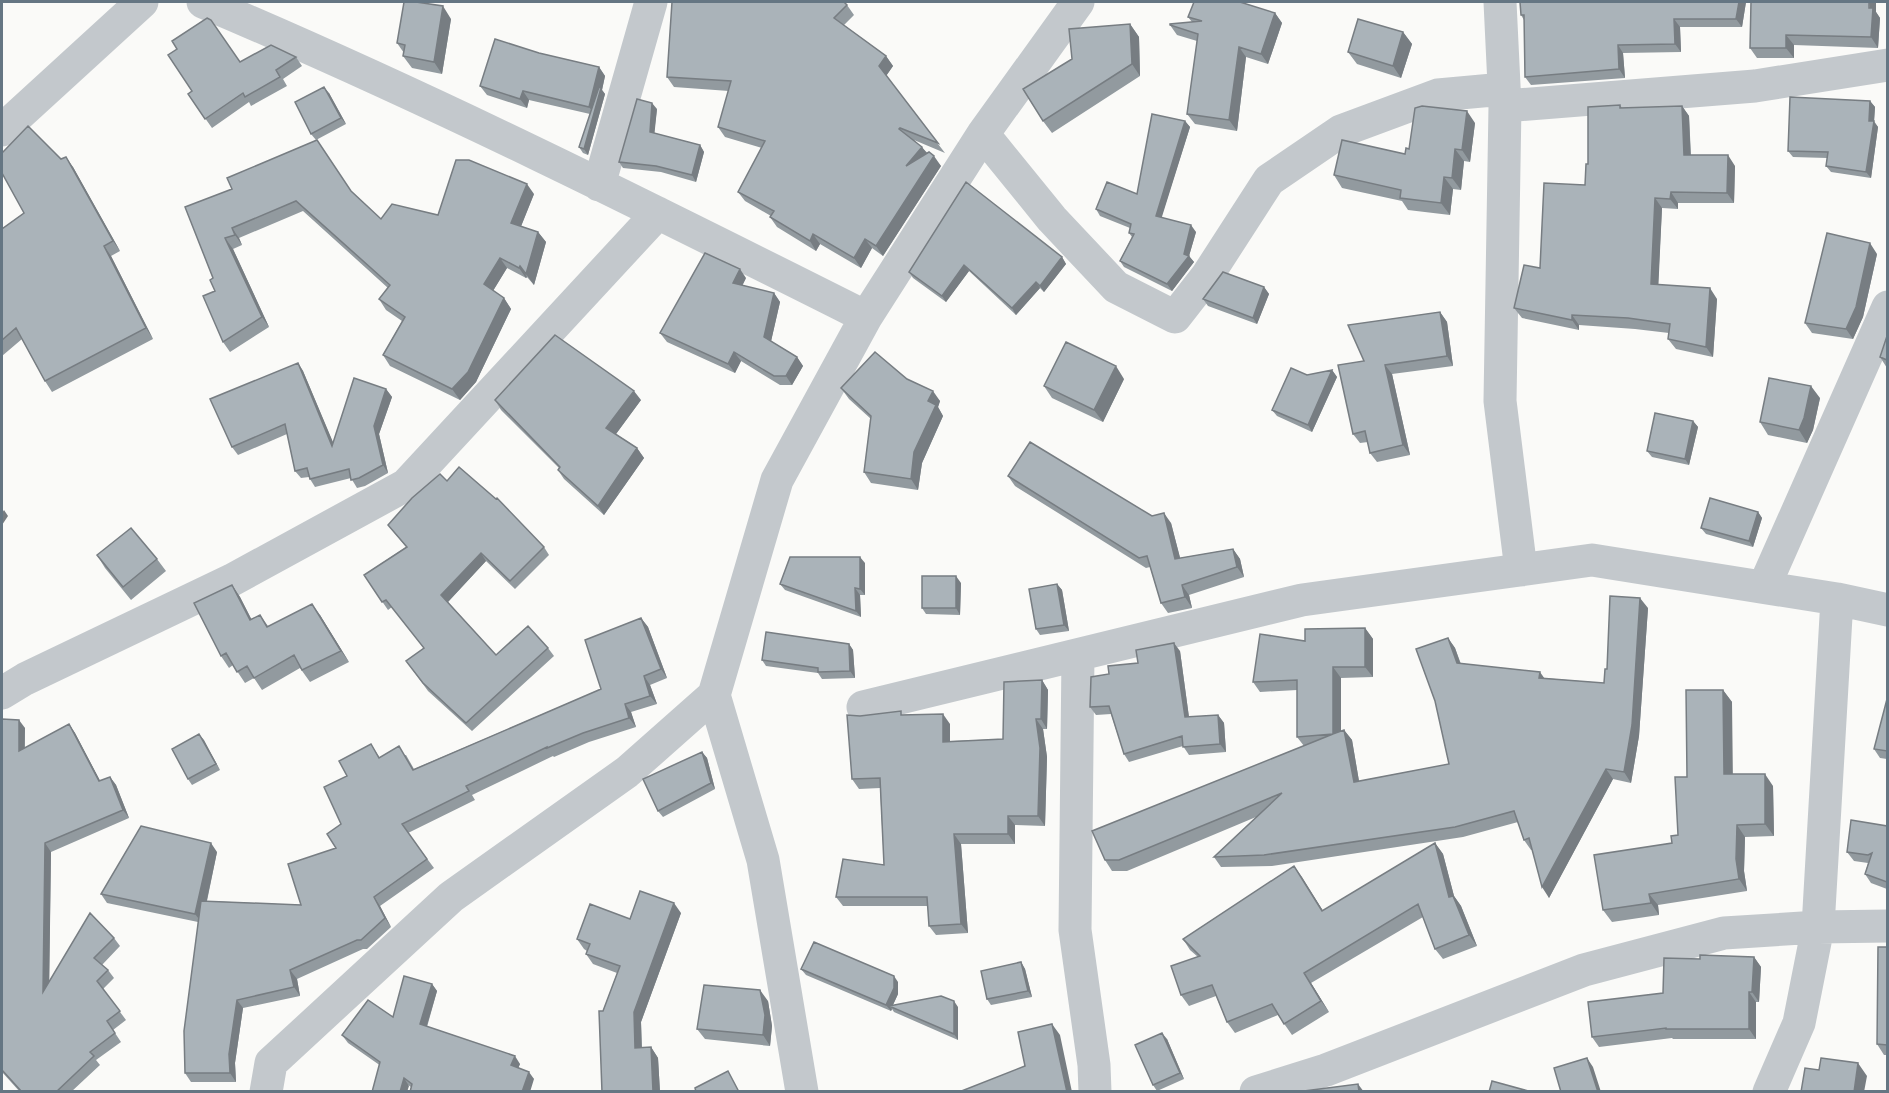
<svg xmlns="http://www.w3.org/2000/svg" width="1889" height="1093" font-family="'Alegreya Sans',sans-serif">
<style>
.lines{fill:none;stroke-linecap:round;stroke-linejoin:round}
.minor{stroke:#c3c8cc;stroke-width:33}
.wall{fill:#929a9f}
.shaded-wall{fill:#777d82}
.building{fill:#aab3b9;stroke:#777d82;stroke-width:1.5}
</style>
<rect width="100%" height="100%" fill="#fafaf8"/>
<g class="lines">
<path class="minor" d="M203 2C428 97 647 207 866 317
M1500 2 1505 106 1500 401 1521 570
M1505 106 1755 86 1888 65
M2 130 142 2
M983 134 1052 219 1116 287 1175 317 1207 276 1269 180 1341 131 1438 95 1504 89
M599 185 651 2
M1764 587 1888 307
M1078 655 1075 930 1094 1065 1095 1092
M2 693 25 679 232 580 406 485 658 213
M863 707 1302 600 1592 560 1837 599 1888 610
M266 1092 271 1063 451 897 627 772 714 695
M802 1092 763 860 714 695 777 480 866 317 983 134 1078 2
M1256 1092 1326 1070 1584 970 1724 933 1818 927 1888 926
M1769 1092 1799 1023 1818 927 1837 599"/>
</g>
<path class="wall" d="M1746 2 1742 27H1680L1681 52 1623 53 1625 78 1531 85 1525 77 1524 20 1521 15Z
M1751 2 1876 12 1880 18 1878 48 1794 45V58H1757L1750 48Z
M847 5 854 15 844 25 886 56 893 66 886 76 945 153 914 140 941 166 883 256 872 248 861 268 820 244 816 251 777 227 770 217 771 216 745 201 738 192 762 148 725 137 718 127 729 91 674 87 667 77Z
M1275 13 1282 23 1268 64 1246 57 1237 131 1195 124 1187 114 1197 41 1177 35 1170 25 1192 22 1188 17Z
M451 19 442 74 412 68 403 56 404 53 397 43Z
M1130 24 1139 37 1140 76 1052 133 1043 121Z
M1403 32 1412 44 1401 78 1357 64 1348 52Z
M539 53 599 67 605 76 602 90 605 94 588 155 583 153 579 147 590 114 529 100 527 108 487 95 480 86Z
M296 57 302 66 283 79 287 86 251 106 249 102 212 128 188 94 240 62Z
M329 93 346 124 316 140 311 134Z
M1870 101 1875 107 1874 121 1878 127 1871 178 1831 172 1826 166 1827 158 1793 157 1788 151Z
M1620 105 1622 108 1682 106 1689 116 1691 155 1735 166 1734 203H1678V209L1662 208 1658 284 1717 299 1713 357 1676 349 1668 339 1669 333 1635 329 1579 325V330L1522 318 1514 308 1540 268 1585 185 1588 164Z
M657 109 654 133 700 145 704 152 696 182 661 172 623 168 619 162Z
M1185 121 1190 127 1161 218 1196 232 1189 256 1194 262 1172 291 1124 267 1120 261 1132 237 1129 233 1130 228 1100 216 1096 209 1137 194Z
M1475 123 1470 162 1464 161 1461 190 1453 189 1450 215 1408 210 1402 201 1342 188 1334 175 1405 154 1409 149Z
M61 159 73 167 120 251 111 256 153 339 52 392 45 381 22 339 2 356V229L24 213Z
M352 192 381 219 438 215 534 194 521 226 538 232 546 242 534 285 527 277 526 278 507 268 493 291 504 298 511 309 476 382 460 400 390 366 383 355 402 321 386 310 379 299 388 288 303 211 239 238 242 245 233 249 269 327 230 352 223 342 213 278 185 207Z
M1877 254 1863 317 1853 339 1812 333 1805 323Z
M1062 257 1066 264 1044 292 1040 288 1016 315 969 271 946 302 913 278 909 272Z
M746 278 742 286 774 293 780 302 771 341 797 357 803 366 792 385H780L741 361 735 373 667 342 660 333Z
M1264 287 1269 294 1257 324 1208 306 1203 299Z
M1440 312 1447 322 1453 366 1392 374 1410 455 1377 462 1370 453 1368 442 1360 443 1353 434 1364 361Z
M1887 336V368L1880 357Z
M298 363 303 371 333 443 386 389 392 397 379 434 388 473 365 486 357 488 351 478 315 487 310 479 309 477 301 478 295 471 287 434 238 455 232 447Z
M1332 370 1337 377 1312 432 1277 416 1272 410 1307 375Z
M907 379 940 401 938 407 943 416 922 463 918 490 871 483 864 472 871 419 849 399 841 388Z
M1124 379 1103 422 1052 398 1044 386Z
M1820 398 1813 430 1807 443 1768 435 1760 422Z
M495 400H641L616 434 637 448 644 458 604 515 564 479 558 470 559 468 501 410Z
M1693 421 1698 427 1689 465 1652 457 1647 451Z
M1008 476 1152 516 1171 523 1180 558 1233 549 1240 559 1244 577 1189 595 1192 608 1168 613 1161 603 1150 567 1146 568 1015 486Z
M447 481 544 547 549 555 515 589 486 561 448 602 496 655 548 648 554 656 472 731 428 691 412 669 424 648 392 607 388 610 364 575 406 547 388 525Z
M1758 512 1762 518 1753 547 1706 534 1701 528Z
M97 555 157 559 166 571 131 600 105 568Z
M865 563V595H860L861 617 785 590 780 584Z
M961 583 960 615 926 614 922 608Z
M1057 584 1062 590 1069 631 1040 635 1036 629Z
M232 585 240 597 251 619 260 615 268 626 320 615 349 662 310 682 300 668 262 690 254 678 245 683 233 665 229 668 221 656Z
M1648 608 1639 736 1631 783 1613 779 1549 898 1532 850H1531L1524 840 1518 822 1463 837 1272 866 1221 867 1214 857 1256 817 1127 871H1112L1105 860 1304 746 1297 737V690L1260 692 1253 682 1305 641 1365 628 1373 639V677L1341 678V731L1344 730 1352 740 1359 781 1449 764 1448 638 1455 648 1461 664 1544 678 1604 683 1607 669Z
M641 618 648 627 667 678 650 685 657 704 631 712 636 727 589 742 554 757 553 756 472 795 475 800 408 833 434 868 380 906 391 927 367 949H363L297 979 300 996 243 1008 235 1063 236 1082H191L185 1073 198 922 107 903 101 894 217 852 207 901 301 905 336 848 341 824 347 776 371 744 380 758 406 755 414 769 601 689Z
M849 644 853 650 855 678 822 679 818 673 766 666 762 660Z
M1180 651 1189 717 1218 715 1224 723 1226 752 1189 755 1183 746 1129 762 1124 754 1111 714 1096 715 1090 707 1109 674 1138 663Z
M1042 680 1048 690 1047 729H1043L1047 757 1045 826 1015 825V844H961L968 933 936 935 929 926 928 906H843L836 897 884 865 880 788 859 789 852 779 860 716 903 715 950 724V741L1003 739Z
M1723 690 1732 702V774L1773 786 1774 836 1745 837 1744 871 1747 891 1658 905 1659 915 1612 922 1603 910 1672 843 1678 835 1687 777Z
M1887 699V759L1880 758 1874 749Z
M2 719 25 728V748L69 724 75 733 100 781 110 777 116 785 129 818 51 852 49 982 114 938 120 946 102 965 108 970 114 978 103 989 126 1020 113 1030 121 1042 96 1060 100 1065 71 1092H20L2 1072Z
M199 734 220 770 192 785 188 779Z
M702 752 707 758 715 789 663 817 658 811Z
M1887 826V889L1871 883 1865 874 1868 863 1854 861 1847 852Z
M1435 843 1443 854 1454 896 1461 906 1477 946 1443 959 1435 949 1423 917 1311 983 1329 1012 1292 1035 1278 1015 1235 1033 1227 1022 1216 996 1189 1006 1181 995 1198 957 1190 950 1183 939 1294 866 1323 911Z
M681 913 641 1022 642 1048 651 1047 658 1058 660 1092 603 1011 617 973 593 964 586 954 587 951 584 949 577 939 630 919Z
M1887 947V1055H1884L1877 1044Z
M1754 957 1761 967 1759 1002H1756V1039H1673L1672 1038 1599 1047 1592 1037 1663 993 1700 959Z
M1021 962 1025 969 1032 997 991 1005 987 999Z
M801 969 898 982V994L893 1005 958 1007V1040L894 1012 892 1009 891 1011 806 975Z
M432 984 437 991 427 1027 520 1064 518 1068 534 1079 411 1087 348 1043 342 1035 393 1017Z
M768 1001 772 1026 770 1046 705 1039 697 1029Z
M1167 1039 1184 1079 1157 1091 1153 1085Z"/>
<path class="shaded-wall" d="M1739 2H1746L1742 27 1736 19Z
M1869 2H1876V12L1880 18 1878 48 1871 37Z
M443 6 451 19 442 74 434 62Z
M1275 13 1282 23 1268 64 1261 54Z
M1674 19 1680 27 1681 52 1675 44Z
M1130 24 1139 37 1140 76 1132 64Z
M1403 32 1412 44 1401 78 1393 66Z
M1786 35 1794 45V58L1786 48Z
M1618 45 1623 53 1625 78 1619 69Z
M1239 47 1246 57 1237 131 1229 120Z
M886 56 893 66 886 76 879 66Z
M599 67 605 76 602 90 605 94 588 155 584 149 594 113 589 107Z
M324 87 329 93 346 124 341 118Z
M523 91 529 100 527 108 520 99Z
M1870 101 1875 107 1874 122 1878 127 1871 178 1866 172Z
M652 103 657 109 654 138 650 132Z
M1682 106 1689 116 1691 165 1684 155Z
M1467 111 1475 123 1470 162 1462 150Z
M1185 121 1190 127 1160 223 1156 216Z
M700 145 704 152 696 182 692 175Z
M922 147 929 156 906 166Z
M1455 149 1464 161 1461 190 1452 178Z
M1728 155 1735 166 1734 203 1727 193Z
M934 156 941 166 883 256 876 246Z
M66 157 73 167 120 251 113 241Z
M1444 177 1453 189 1450 215 1441 203Z
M527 184 534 194 518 234 511 223Z
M1671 192 1678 203V209L1670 199Z
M1655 198 1662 208 1658 294 1651 284Z
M1191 225 1196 232 1189 256 1194 262 1172 291 1167 284 1184 254Z
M232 228 239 238 242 245 235 235Z
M538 232 546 242 534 285 526 274Z
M813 234 820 244 816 251 810 241Z
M225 238 233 249 269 327 262 317Z
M865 239 872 248 861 268 854 258Z
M1870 243 1877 254 1863 317 1853 339 1846 329Z
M104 246 111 256 153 339 146 328Z
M1062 257 1066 264 1044 292 1040 286Z
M500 258 507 268 491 294 484 284Z
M964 265 969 271 946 302 942 296Z
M520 266 527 277 526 278 519 268Z
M740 269 746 278 739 292 733 283Z
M1036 282 1040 288 1016 315 1012 308Z
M1264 287 1269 294 1257 324 1253 318Z
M1710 288 1717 299 1713 357 1706 347Z
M774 293 780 302 770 346 764 337Z
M504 298 511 309 476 382 460 400 452 389Z
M1440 312 1447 322 1453 366 1447 356Z
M1572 315 1579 325V330L1572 320Z
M734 352 741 361 735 373 728 364Z
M797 357 803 366 792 385 786 376Z
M298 363 303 371 338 454 332 446Z
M1385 365 1392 374 1410 455 1403 445Z
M1116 366 1124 379 1103 422 1094 410Z
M1332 370 1337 377 1312 432 1308 425Z
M1811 386 1820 398 1813 430 1807 443 1799 430Z
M386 389 392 397 379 434 388 473 383 465 374 426Z
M634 391 641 400 613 438 606 428Z
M933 391 940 401 938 407 943 416 922 463 918 490 911 479 914 452 928 401Z
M1693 421 1698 427 1689 465 1685 459Z
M637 448 644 458 604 515 598 506Z
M4 510 8 516 2 525V513Z
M1758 512 1762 518 1753 547 1749 541Z
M1164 513 1171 523 1183 569 1175 559Z
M1233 549 1240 559 1244 577 1237 567Z
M481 553 486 561 447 603 441 595Z
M860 557 865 563V595L860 589Z
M956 576 961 583 960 615 956 608Z
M1057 584 1062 590 1069 631 1064 625Z
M232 585 240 597 258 632 250 620Z
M1182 585 1189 595 1192 608 1185 597Z
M855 588 860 595 861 617 856 611Z
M1640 598 1648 608 1639 736 1631 783 1624 772Z
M312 604 320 615 349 662 341 651Z
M641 618 648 627 667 678 661 669Z
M1365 628 1373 639V677L1365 667Z
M1448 638 1455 648 1464 674 1457 663Z
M1174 643 1180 651 1190 725 1185 717Z
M849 644 853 650 855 678 850 671Z
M1333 667 1341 678V745L1333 734Z
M1540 672 1547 682 1539 678Z
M644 676 650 685 657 704 650 696Z
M1042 680 1048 690 1047 729 1041 719Z
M1723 690 1732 702 1733 786 1724 774Z
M625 704 631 712 636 727 629 718Z
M943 714 950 724V751L943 742Z
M1218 715 1224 723 1226 752 1220 744Z
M1036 719 1043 729 1047 757 1045 826 1038 816Z
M19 720 25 728 24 760 19 751Z
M69 724 75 733 105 790 99 781Z
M1344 730 1352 740 1361 793 1354 782Z
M199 734 204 740 220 770 216 764Z
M702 752 707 758 715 789 711 783Z
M1606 769 1613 779 1549 898 1542 887Z
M1765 774 1773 786 1774 836 1765 824Z
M110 777 116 785 129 818 123 810Z
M1008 816 1015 825V844L1008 834Z
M1737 825 1745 837 1744 871 1747 891 1739 879 1736 859Z
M954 834 961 844 968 933 961 924Z
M45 843 51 852 49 1001 43 992Z
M211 843 217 852 202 923 195 914Z
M1435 843 1443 854 1454 896 1461 906 1477 946 1469 935 1449 897Z
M1294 866 1302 877 1330 922 1322 911Z
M1649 894 1658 905 1659 915 1651 903Z
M374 897 380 906 391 927 385 918Z
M674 903 681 913 641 1022 642 1058 635 1048 634 1012Z
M1754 957 1761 967 1759 1002 1752 992Z
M1021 962 1025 969 1032 997 1028 991Z
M290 970 297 979 300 996 294 987Z
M1304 973 1311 983 1329 1012 1321 1001Z
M894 976 898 982V994L892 1007 889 1006 892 1009 891 1011 886 1005Z
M432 984 437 991 425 1032 420 1024Z
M760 990 768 1001 772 1026 770 1046 763 1035Z
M1749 992 1756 1002V1039L1749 1029Z
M237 1000 243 1008 235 1063 236 1082 230 1073 229 1054Z
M954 1001 958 1007V1040L954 1034Z
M1052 1024 1060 1035 1072 1092H1067Z
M1162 1033 1167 1039 1184 1079 1180 1073Z
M651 1047 658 1058 660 1092H653Z
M515 1056 520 1064 516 1073 511 1065Z
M1587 1058 1593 1067 1601 1092H1598Z
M1858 1063 1867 1076 1864 1092H1854Z
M529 1072 534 1079 530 1092H522Z
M404 1078 409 1086 407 1092H400Z
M1358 1084 1364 1092H1359Z"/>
<path class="building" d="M404 2H416L443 6 434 62 403 56 405 45 397 43Z
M672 2H844L847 5 834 18 886 56 879 66 938 143 900 128 899 129 922 147 906 166 929 152 934 156 876 246 865 239 854 258 813 234 810 241 770 217 774 211 738 192 765 141 718 127 731 81 667 77Z
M1194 2H1240L1275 13 1261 54 1239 47 1229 120 1187 114 1198 34 1170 25V24L1202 21 1188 17Z
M1520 2H1739L1736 19H1674L1675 44 1618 45 1619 69 1525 77 1524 15H1521Z
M1751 2H1869V8H1873L1871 37 1786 35V48H1750Z
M207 18 211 20 240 62 271 45 296 57 276 70 280 77 245 97 243 93 205 119 188 94 192 91 168 55 177 49 172 41Z
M1358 19 1403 32 1393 66 1348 52Z
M1130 24 1132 64 1043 121 1023 89 1072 59 1069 29Z
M495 39 539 53 599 67 589 107 523 91 520 99 480 86Z
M324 87 341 118 311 134 295 102Z
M599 87 601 88 584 149 579 147Z
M1790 97 1870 101 1869 121H1874L1866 172 1826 166 1828 152 1788 151Z
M637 99 652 103 650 132 700 145 692 175 656 166 619 162Z
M1620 105V108L1682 106 1684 155H1728L1727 193 1671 192 1670 199 1655 198 1651 284 1710 288 1706 347 1668 339 1670 324 1628 318 1572 315V320L1514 308 1524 265 1540 268 1544 183 1585 185 1586 164H1588V107Z
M1422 106 1467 111 1462 150 1455 149 1452 178 1444 177 1441 203 1400 198 1401 190 1334 175 1342 140 1405 154 1406 148 1409 149 1415 108Z
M1152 114 1185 121 1156 216 1191 225 1184 254 1189 256 1167 284 1120 261 1134 234 1129 233 1131 224 1096 209 1107 182 1137 194Z
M28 126 61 159 66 157 113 241 104 246 146 328 45 381 16 328 2 340V229L24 213 2 173V153Z
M317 140 351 191 381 219 392 204 438 215 456 160H469L527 184 511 223 538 232 526 274 520 266 519 268 500 258 484 284 504 298 468 372 452 389 383 355 405 317 379 299 390 285 296 201 232 228 235 235 225 238 262 317 223 342 203 296 215 291 210 280 213 278 185 207 232 189 227 178Z
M966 182 1062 257 1040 286 1036 282 1012 308 964 265 942 296 909 272Z
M1827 233 1870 243 1856 307 1846 329 1805 323Z
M705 253 740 269 733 283 774 293 764 337 797 357 786 376H774L734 352 728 364 660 333Z
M1223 272 1264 287 1253 318 1203 299Z
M1440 312 1447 356 1385 365 1403 445 1370 453 1365 431 1353 434 1338 365 1364 361 1348 325Z
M555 335 634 391 606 428 637 448 598 506 558 470 560 467 495 400Z
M1887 336V360L1880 357Z
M1066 342 1116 366 1094 410 1044 386Z
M875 352 907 379 933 391 928 401 936 405 914 452 911 479 864 472 871 416 841 388Z
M298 363 332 446 354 378 386 389 374 426 383 465 359 478 351 480 349 469 310 479 307 468 295 471 285 424 232 447 210 399Z
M1291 368 1307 375 1332 370 1308 425 1272 410Z
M1769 378 1811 386 1804 418 1799 430 1760 422Z
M1655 413 1693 421 1685 459 1647 451Z
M1030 442 1152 516 1164 513 1175 559 1233 549 1237 567 1182 585 1185 597 1161 603 1147 556 1139 558 1008 476Z
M459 467 496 499 497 498 544 547 510 581 481 553 441 595 496 655 528 626 548 648 466 723 423 683 406 661 424 648 386 600 382 602 364 575 407 547 388 525 412 498 440 474 447 481Z
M1710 498 1758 512 1749 541 1701 528Z
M131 528 157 559 123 587 97 555Z
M790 557H860V589L855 588 856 611 780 584Z
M922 576H956V608H922Z
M1057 584 1064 625 1036 629 1029 589Z
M232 585 250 620 260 615 267 627 312 604 341 651 302 670 294 655 254 678 247 666 237 672 226 653 221 656 194 603Z
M1610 596 1640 598 1632 725 1624 772 1606 769 1542 887 1529 838 1524 840 1514 811 1455 827 1264 855 1214 857 1282 793 1119 860H1105L1092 831 1333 734 1297 737V680L1253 682 1260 634 1305 641V629L1365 628V667H1333V734L1344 730 1354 782 1449 764 1435 701 1416 649 1448 638 1457 663 1540 672 1539 678 1604 683 1605 669H1607Z
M641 618 661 669 644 676 650 696 625 704 629 718 583 733 547 748V747L466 786 469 791 402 824 427 859 374 897 385 918 361 940H357L290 970 294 987 237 1000 229 1054 230 1073H185L184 1031 201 901 301 905 288 864 336 848 327 834 341 824 324 787 347 776 339 761 371 744 379 758 399 746 413 770 601 689 585 640Z
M766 632 849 644 850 671 818 672V668L762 660Z
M1174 643 1185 717 1218 715 1220 744 1183 747 1182 736 1124 754 1109 706 1090 707 1091 677 1109 674 1108 666 1138 663 1136 650Z
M1042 680 1041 719H1036L1040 748 1038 816H1008V834H954L961 924 929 926 927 897H836L843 859 884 865 880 778 852 779 847 715 860 716 901 711V715L943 714V742L1003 739 1004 682Z
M1686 690H1723L1724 774H1765V824L1737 825 1736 859 1739 879 1649 894 1651 903 1603 910 1594 855 1672 843 1671 836 1678 835 1675 777H1687Z
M1887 699V751L1874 749Z
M2 719 19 720V751L69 724 99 781 110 777 123 810 45 843 43 992 90 913 114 938 94 958 108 970 97 981 120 1011 107 1021 115 1033 90 1052 94 1056 56 1092H22L2 1070Z
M199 734 216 764 188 779 172 749Z
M702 752 711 783 658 811 643 779Z
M1851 820 1887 826V882L1865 874 1872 853 1868 855 1847 852Z
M141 826 211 843 195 914 101 894Z
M1435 843 1449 897 1453 896 1469 935 1435 949 1418 904 1304 973 1321 1001 1284 1024 1272 1004 1227 1022 1212 985 1181 995 1171 966 1200 956 1183 939 1294 866 1322 911Z
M640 891 674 903 634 1012 635 1048 651 1047 653 1092H602L599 1011H603L620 966 586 954 590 944 577 939 590 904 630 919Z
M814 942 894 976V988L886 1005 801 969Z
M1878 947H1887V1045L1877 1044Z
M1700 955 1754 957 1752 992H1749V1029H1666V1028L1592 1037 1588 1002 1663 993 1664 958 1700 959Z
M1021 962 1028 991 987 999 981 971Z
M404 976 432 984 420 1024 515 1056 511 1065 529 1072 522 1092H410L412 1084 404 1078 400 1092H372L380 1062 342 1035 368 1000 393 1017Z
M704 985 760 990 765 1015 763 1035 697 1029Z
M941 996 954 1001V1034L889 1006Z
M1052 1024 1067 1092H959L1025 1066 1018 1032Z
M1162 1033 1180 1073 1153 1085 1135 1045Z
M1587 1058 1598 1092H1561L1554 1068Z
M1821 1058 1858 1063 1854 1092H1801L1805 1068 1819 1070Z
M728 1071 739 1092H696L695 1088Z
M1492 1081 1532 1092H1489Z
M1358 1084 1359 1092H1296Z"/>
<rect width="1889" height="1093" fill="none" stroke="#657683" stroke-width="6"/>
</svg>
